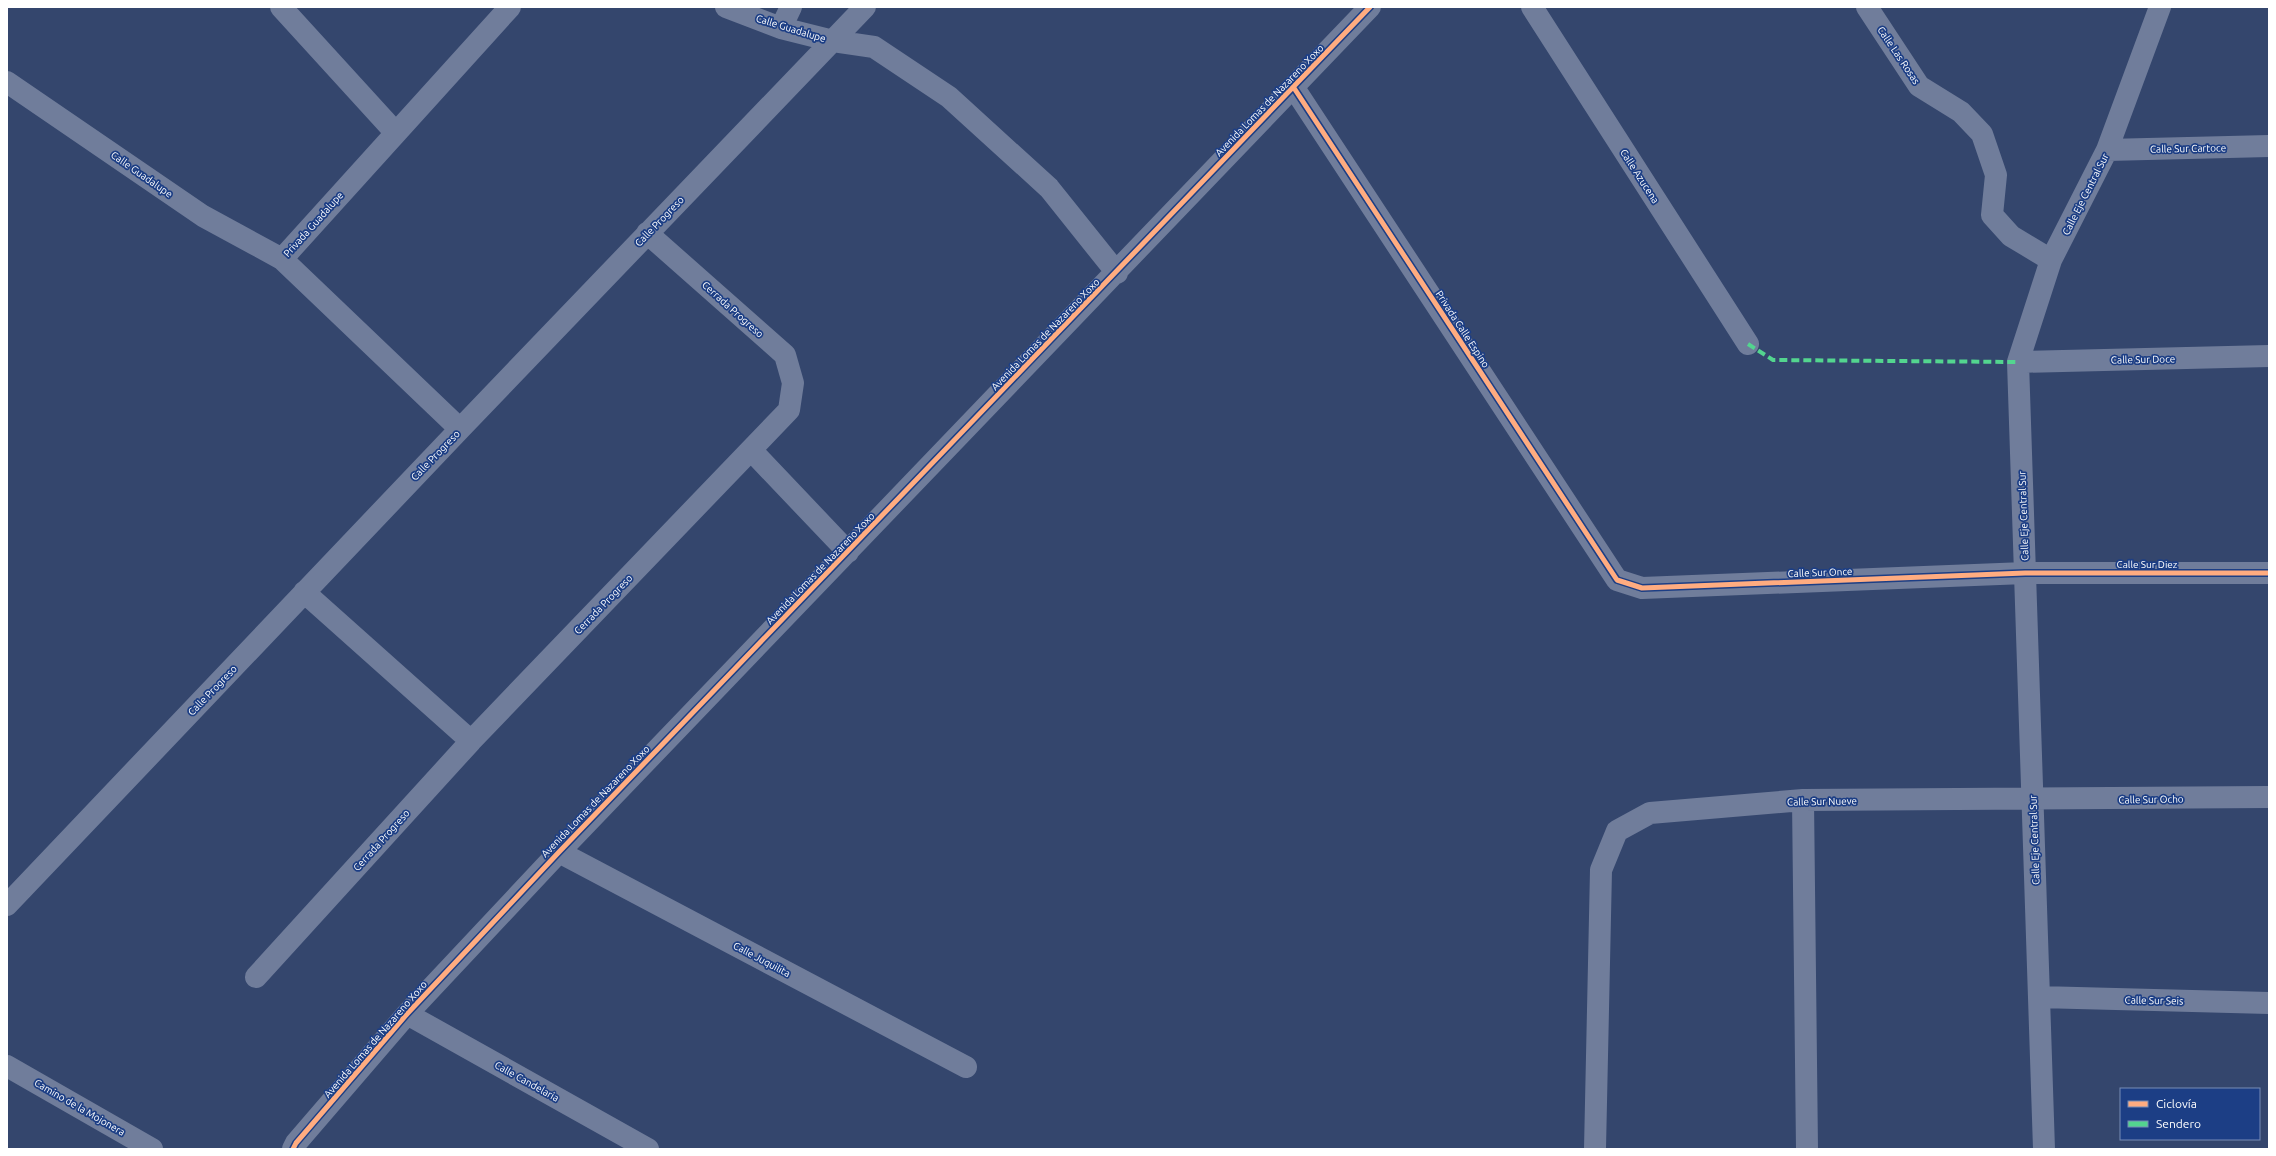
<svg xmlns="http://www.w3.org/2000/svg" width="2276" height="1156" font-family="Ubuntu,sans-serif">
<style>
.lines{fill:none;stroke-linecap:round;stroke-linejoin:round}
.minor{stroke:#707d9b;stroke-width:22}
.quiet{stroke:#53d58f;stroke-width:4;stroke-dasharray:8 4;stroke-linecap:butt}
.cycleway-casing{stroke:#1c3e85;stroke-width:8}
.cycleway{stroke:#ffac80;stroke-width:5}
.labels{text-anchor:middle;stroke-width:3.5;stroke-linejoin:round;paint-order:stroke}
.street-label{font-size:10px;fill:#fff;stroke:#1c3e85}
</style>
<rect width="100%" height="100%" fill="#34466d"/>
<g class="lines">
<path class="minor" d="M281 7 395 132
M726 7 781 28 833 41 874 47 949 97 1049 188 1117 273
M1532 7 1748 344
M1867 7 1919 86 1961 112 1982 134 1996 175 1992 215 2011 236 2051 260
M781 28 791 7
M7 82 203 216 282 259
M1294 88 1617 580 1642 588 2025 573H2269
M2107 150 2269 146
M2018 362 2269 356
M460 429 282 259 510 7
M751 450 848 552
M304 592 471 741
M1803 800 1807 1149
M559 852 966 1067
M7 905 460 429 865 7
M256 977 471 741 789 410 793 383 785 355 647 233
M2039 997 2269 1003
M407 1014 648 1149
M7 1066 152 1149
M293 1149 296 1143 407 1014 559 852 1370 7
M1595 1149 1601 870 1617 831 1650 813 1803 800 2269 797
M2044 1149 2018 362 2051 260 2107 150 2160 7"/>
<path class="quiet" d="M1748 344 1773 360 2018 362"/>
<defs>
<path id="cycleway" d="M1294 88 1617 580 1642 588 2025 573H2269
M293 1149 296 1143 407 1014 559 852 1370 7"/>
</defs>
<use href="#cycleway" class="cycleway-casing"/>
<use href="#cycleway" class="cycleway"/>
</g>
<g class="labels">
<g class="street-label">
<text transform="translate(791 28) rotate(17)" y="4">Calle Guadalupe</text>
<text transform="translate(1899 55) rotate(56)" y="4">Calle Las Rosas</text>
<text transform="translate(1269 100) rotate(-46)" y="4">Avenida Lomas de Nazareno Xoxo</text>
<text transform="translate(2188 148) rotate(-1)" y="4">Calle Sur Cartoce</text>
<text transform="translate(142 174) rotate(35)" y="4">Calle Guadalupe</text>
<text transform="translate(1640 176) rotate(57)" y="4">Calle Azucena</text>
<text transform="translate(2085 194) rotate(-63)" y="4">Calle Eje Central Sur</text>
<text transform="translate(659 221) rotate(-46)" y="4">Calle Progreso</text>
<text transform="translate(313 224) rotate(-48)" y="4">Privada Guadalupe</text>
<text transform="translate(733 309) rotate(42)" y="4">Cerrada Progreso</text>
<text transform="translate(1463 329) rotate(57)" y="4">Privada Calle Espino</text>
<text transform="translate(1045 334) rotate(-46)" y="4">Avenida Lomas de Nazareno Xoxo</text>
<text transform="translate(2143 359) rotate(-1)" y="4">Calle Sur Doce</text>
<text transform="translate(435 455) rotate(-46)" y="4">Calle Progreso</text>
<text transform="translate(2023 516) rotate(-92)" y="4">Calle Eje Central Sur</text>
<text x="2147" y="568">Calle Sur Diez</text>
<text transform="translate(820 568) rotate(-46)" y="4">Avenida Lomas de Nazareno Xoxo</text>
<text transform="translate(1820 572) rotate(-2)" y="4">Calle Sur Once</text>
<text transform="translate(603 604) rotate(-46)" y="4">Cerrada Progreso</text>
<text transform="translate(212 690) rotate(-46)" y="4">Calle Progreso</text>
<text transform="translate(2151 799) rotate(-1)" y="4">Calle Sur Ocho</text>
<text transform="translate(595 801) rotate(-46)" y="4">Avenida Lomas de Nazareno Xoxo</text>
<text transform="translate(1822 801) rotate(-1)" y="4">Calle Sur Nueve</text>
<text transform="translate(381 840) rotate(-48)" y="4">Cerrada Progreso</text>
<text transform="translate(2034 840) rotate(-92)" y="4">Calle Eje Central Sur</text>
<text transform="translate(762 959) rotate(28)" y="4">Calle Juquilita</text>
<text transform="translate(2154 1000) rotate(1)" y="4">Calle Sur Seis</text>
<text transform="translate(375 1039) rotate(-49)" y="4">Avenida Lomas de Nazareno Xoxo</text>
<text transform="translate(527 1081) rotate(29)" y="4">Calle Candelaria</text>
<text transform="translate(80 1107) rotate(30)" y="4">Camino de la Mojonera</text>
</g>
</g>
<rect width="2276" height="1156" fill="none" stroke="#ffffff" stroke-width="16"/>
<rect x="2120" y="1088" width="140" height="52" fill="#1c3e85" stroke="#778bb6"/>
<rect x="2128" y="1101" width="20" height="6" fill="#ffac80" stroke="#778bb6"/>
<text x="2156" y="1108" font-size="12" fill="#ffffff">Ciclovía</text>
<rect x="2128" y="1121" width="20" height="6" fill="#53d58f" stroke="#778bb6"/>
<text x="2156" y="1128" font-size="12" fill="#ffffff">Sendero</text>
</svg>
